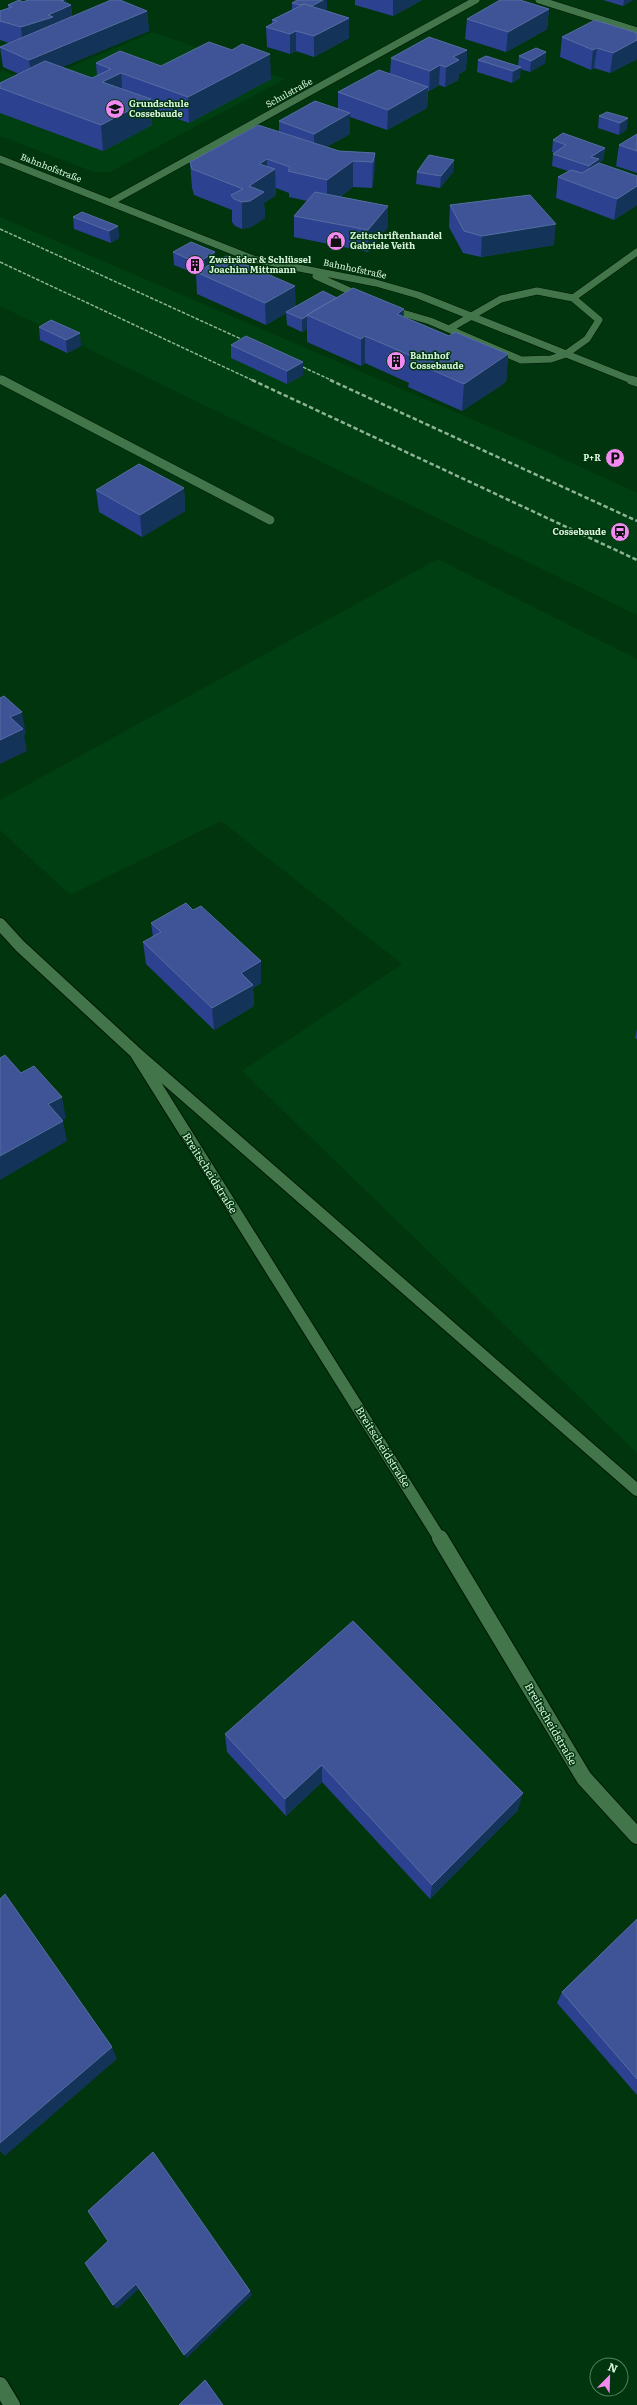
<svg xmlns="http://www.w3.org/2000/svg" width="637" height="2405" font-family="Literata,serif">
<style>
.built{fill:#003f12}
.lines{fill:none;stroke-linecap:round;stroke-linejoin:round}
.minor-far3-casing{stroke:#011905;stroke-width:8}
.minor-far2-casing{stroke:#011905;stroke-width:10}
.minor-far1-casing{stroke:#011905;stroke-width:14}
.minor-casing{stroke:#011905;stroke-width:18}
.minor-far3{stroke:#43754b;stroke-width:7}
.minor-far2{stroke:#43754b;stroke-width:9}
.minor-far1{stroke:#43754b;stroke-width:12}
.minor{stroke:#43754b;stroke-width:16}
.rail-far1{stroke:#8fb396;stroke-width:1.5;stroke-dasharray:3.5 1.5;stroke-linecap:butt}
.rail{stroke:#8fb396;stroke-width:2.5;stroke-dasharray:4.5 2.5;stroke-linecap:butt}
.wall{fill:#2c418f}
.shaded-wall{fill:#133458}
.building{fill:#3e5497;stroke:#566da2}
.labels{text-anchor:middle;stroke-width:3;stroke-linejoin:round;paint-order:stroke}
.far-street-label{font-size:9px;fill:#d8f3db;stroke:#00350e}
.far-poi-label{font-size:9px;font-weight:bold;fill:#d8f3db;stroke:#00350e;text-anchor:start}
.street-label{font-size:11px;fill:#d8f3db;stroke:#00350e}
</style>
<rect width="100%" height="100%" fill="#00350e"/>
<path class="built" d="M153 32 285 79 110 172H94L0 136V72L2 70 34 82Z
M0 217 535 446 637 493V615L0 306Z
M438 559 637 659V1453L242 1071 402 964 221 821 70 895 0 830V800Z"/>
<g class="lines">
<defs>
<path id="minor-far3" d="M539 0 637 31
M0 159 253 259 376 283 418 295 634 381
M111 202 476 0
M316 276 363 297
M573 298 637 252
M389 309 430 321 521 360 551 359 566 354 587 339 599 320 573 298 537 291 501 299 449 329
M0 379 3 381"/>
<path id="minor-far2" d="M2 380 270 520
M631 380 637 382"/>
<path id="minor-far1" d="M0 924 20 946 135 1052 637 1490
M135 1052 440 1539"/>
<path id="minor" d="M440 1538 584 1778 637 1836
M0 2385 12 2405"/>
</defs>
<use href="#minor-far3" class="minor-far3-casing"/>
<use href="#minor-far2" class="minor-far2-casing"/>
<use href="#minor-far1" class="minor-far1-casing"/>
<use href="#minor" class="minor-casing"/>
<use href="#minor-far3" class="minor-far3"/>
<use href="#minor-far2" class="minor-far2"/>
<use href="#minor-far1" class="minor-far1"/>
<use href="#minor" class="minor"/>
<path class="rail-far1" d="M0 229 252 344
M0 262 254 381
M294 363 333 381"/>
<path class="rail" d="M252 380 637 560
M330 380 637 521"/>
</g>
<path class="wall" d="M28 0H66V3L71 5 72 16 147 11 149 31 62 67 92 78 97 76 96 63 161 66 271 79 189 123 151 109 152 125 103 151 0 113V83L19 74 3 67 0 47 9 43 0 40V11L8 8V5L23 2Z
M355 0H422L393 16 355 5Z
M603 0H633L623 6Z
M292 3 327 9 325 10 349 18V38L314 57 296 51 290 54 267 47 266 27 272 24V20L292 10Z
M549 9 547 29 506 52 465 39 467 19Z
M637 33V59L610 73 594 68 591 70 560 57 562 37Z
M467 50 466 70 459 74 458 80 445 87 439 85 429 91H428L427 108 387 130 350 117V134L326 147 339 151 375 153 374 179 372 188 353 187 340 197 388 227 368 252 294 237V216L307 201 289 197V193L276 188V195L264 203 265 218 251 227 242 229 235 226 232 222V210L194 195 192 188 190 162 279 132V121L338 109V92L390 74 391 58Z
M546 52 545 63 530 72 520 69V78L512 83 477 72 478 60 518 66 519 56Z
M599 116 628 118 626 130 619 135 598 128Z
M637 134V173L616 166 619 145Z
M553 140 605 148 603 160 598 163V164L637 176V205L614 220 556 198 558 177 568 171 552 166 553 154 554 153 552 152Z
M454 160 453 172 440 188 416 184 417 172Z
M450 205 554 245 481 257 463 253 449 227Z
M73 217 118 226 119 238 111 243 74 229Z
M173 252 216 261 296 307 337 298 404 317 449 336 508 354 506 382 462 411 408 387 409 383 365 363 361 366 307 342V329L302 332 287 325 286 313 266 325 197 294 196 274 174 265Z
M39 327 81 346 67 353 40 340Z
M231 345 303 375 287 384 231 358Z
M184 488 185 511 142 537 99 512 96 490Z
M193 910 261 961V983L253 988 254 1006 214 1030 146 964 143 942 153 937 151 923Z
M637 1029V1039L635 1038Z
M225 1734 518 1810 430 1899 322 1782 286 1816 227 1752Z
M637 1919V2095L557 2003 562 1992Z"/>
<path class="shaded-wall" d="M64 0H66L67 7 71 5 73 25 23 47 21 27 48 15 61 1Z
M323 0H327V9L308 19V8Z
M393 0H422L393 16Z
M624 0H633L623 6Z
M549 9 547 29 506 52 508 32Z
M147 11 149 31 32 80 29 60Z
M349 18V38L314 57V36Z
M296 31V51L290 54V34Z
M637 40V59L610 73 613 53Z
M597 48 594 68 591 70 593 50Z
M467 50 466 70 459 74 458 80 445 87 446 67 453 57Z
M546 52 545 63 530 72 531 61Z
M270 54 271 79 189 123 188 97Z
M440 65 439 85 429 91 430 71Z
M521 67 520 78 512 83 513 71Z
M121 73 123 99 102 82Z
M428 87 427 108 387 130 388 110Z
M151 99 152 125 103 151 101 125Z
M350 113V134L314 154V134Z
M628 118 626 130 619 135 620 123Z
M605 148 603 160 598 163 597 171 588 178 591 157Z
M375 153 374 179 372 188 373 162Z
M267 159V174L275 169 276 195 264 203 265 218 251 227 242 229V202L259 164Z
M454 160 453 172 440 188 441 176Z
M353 161V187L327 206V180Z
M637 186V205L614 220 617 199Z
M388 206V227L368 252V230Z
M556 224 554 245 481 257 482 236Z
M118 226 119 238 111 243 109 231Z
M215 252 216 264 197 273V263Z
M295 286 296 307 266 325 265 303Z
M404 309 403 336 397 314Z
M307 316V329L302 332V319Z
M80 333 81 346 67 353 66 340Z
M365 336V363L361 366V339Z
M508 354 506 382 462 411 464 384Z
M303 362V375L287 384V371Z
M184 488 185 511 142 537 140 515Z
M22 712 26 734 24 735 27 751 0 764V740L10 717Z
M261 961V983L253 988 254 1006 214 1030 212 1008 241 973Z
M62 1097 66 1118 52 1125 48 1104Z
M63 1121 67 1141 0 1180V1156Z
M322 1765V1782L286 1816 285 1799Z
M523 1793 518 1810 430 1899 432 1885Z
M112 2047 117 2059 5 2156 0 2151V2143Z
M136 2284 140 2288 117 2309 113 2305Z
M250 2291 252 2295 187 2358 184 2355Z
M205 2380 207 2381 223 2405Z"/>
<path class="building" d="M19 0 23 2 28 0H64L61 1 71 5 48 15 53 17 21 27 0 21V11L12 7 8 5Z
M111 0H120L147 11 29 60 0 47Z
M297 0H323L312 6 304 4 300 5 292 3Z
M500 0H520L549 9 508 32 467 19Z
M304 4 349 18 314 36 296 31 290 34 266 27 277 21 272 20Z
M595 20 637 33V40L613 53 597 48 593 50 562 37Z
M429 37 467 50 453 57 459 60 446 67 440 65 430 71 391 58Z
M209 42 232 50 242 44 270 54 188 97 121 73 102 82 151 99 101 125 0 88V83L45 61 92 78 111 69 96 63 120 51 161 66Z
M536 48 546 52 531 61 519 56Z
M486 56 521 67 513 71 478 60Z
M379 70 428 87 388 110 338 92Z
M315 101 350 113 314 134 279 121Z
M607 112 628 118 620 123 599 116Z
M258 125 339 151 375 153 373 162 353 161 327 180 288 171 290 167 267 159 259 164 275 169 249 186 264 192 250 201 242 202 234 199 231 195 243 189 192 169 190 162Z
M563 133 605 148 591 157 599 159 589 166 553 154 566 145 553 140Z
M637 134V151L619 145Z
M429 155 454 160 441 176 417 172Z
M599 163 637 176V186L617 199 558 177 571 170 582 173Z
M315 192 388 206 368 230 294 216Z
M530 195 556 224 482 236 464 231 450 205Z
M82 212 118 226 109 231 73 217Z
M191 242 215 252 197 263 173 252Z
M226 256 295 286 265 303 196 272Z
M353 288 404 309 397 314 449 336 455 332 508 354 464 384 410 360 414 357 365 336 361 339 307 315Z
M323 291 337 298 307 315V316L302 319 286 312Z
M51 320 80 333 66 340 39 327Z
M246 336 303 362 287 371 231 345Z
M139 464 184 488 140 515 96 490Z
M4 696 22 712 10 717 23 729 0 740V698Z
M186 903 193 910 201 906 261 961 241 973 253 985 212 1008 143 942 161 932 151 923Z
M5 1055 21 1073 34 1066 62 1097 48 1104 63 1121 0 1156V1058Z
M353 1621 523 1793 432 1885 322 1765 285 1799 225 1734Z
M5 1894 112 2047 0 2143V1899Z
M637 1919V2079L562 1992Z
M153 2152 250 2291 184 2355 136 2284 113 2305 85 2263 108 2241 88 2211Z
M205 2380 223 2405H179Z"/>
<defs>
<symbol id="school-disc" viewBox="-11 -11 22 22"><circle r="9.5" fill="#f38af1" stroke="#00350e"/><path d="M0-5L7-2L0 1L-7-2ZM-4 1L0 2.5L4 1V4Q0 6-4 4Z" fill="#111"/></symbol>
<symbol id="shop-disc" viewBox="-11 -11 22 22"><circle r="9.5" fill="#f38af1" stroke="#00350e"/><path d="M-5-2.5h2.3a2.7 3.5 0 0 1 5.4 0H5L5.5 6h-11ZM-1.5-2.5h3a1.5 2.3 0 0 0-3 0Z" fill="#111"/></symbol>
<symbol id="building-disc" viewBox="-11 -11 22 22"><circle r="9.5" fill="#f38af1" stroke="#00350e"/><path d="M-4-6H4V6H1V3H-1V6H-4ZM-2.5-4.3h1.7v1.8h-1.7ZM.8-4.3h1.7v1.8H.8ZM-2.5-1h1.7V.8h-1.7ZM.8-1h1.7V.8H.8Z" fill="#111"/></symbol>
<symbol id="parking-disc" viewBox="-11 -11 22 22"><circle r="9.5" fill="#f38af1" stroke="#00350e"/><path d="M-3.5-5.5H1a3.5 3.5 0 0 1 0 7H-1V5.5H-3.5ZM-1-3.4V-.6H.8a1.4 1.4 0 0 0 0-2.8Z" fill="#111"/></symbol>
<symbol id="station-disc" viewBox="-11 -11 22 22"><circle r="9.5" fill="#f38af1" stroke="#00350e"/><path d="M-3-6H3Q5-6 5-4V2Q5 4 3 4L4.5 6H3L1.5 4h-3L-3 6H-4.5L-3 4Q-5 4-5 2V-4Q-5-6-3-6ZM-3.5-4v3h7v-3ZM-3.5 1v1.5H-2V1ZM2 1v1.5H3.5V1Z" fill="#111"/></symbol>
</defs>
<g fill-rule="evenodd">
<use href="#school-disc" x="104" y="98" width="22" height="22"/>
<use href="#shop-disc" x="325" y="230" width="22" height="22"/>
<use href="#building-disc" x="184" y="254" width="22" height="22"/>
<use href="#building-disc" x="385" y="350" width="22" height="22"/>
<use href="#parking-disc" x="604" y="447" width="22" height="22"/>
<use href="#station-disc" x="609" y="521" width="22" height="22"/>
</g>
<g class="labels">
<g class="far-street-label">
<text transform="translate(289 93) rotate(-29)" y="3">Schulstraße</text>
<text transform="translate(51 168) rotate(21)" y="3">Bahnhofstraße</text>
<text transform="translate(355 269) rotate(12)" y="3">Bahnhofstraße</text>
</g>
<g class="far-poi-label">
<text x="129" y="107">Grundschule<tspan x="129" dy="10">Cossebaude</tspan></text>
<text x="350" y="239">Zeitschriftenhandel<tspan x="350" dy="10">Gabriele Veith</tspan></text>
<text x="209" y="263">Zweiräder &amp; Schlüssel<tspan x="209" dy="10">Joachim Mittmann</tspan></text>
<text x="410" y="359">Bahnhof<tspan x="410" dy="10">Cossebaude</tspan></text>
<text x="601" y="461" text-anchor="end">P+R</text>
<text x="606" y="535" text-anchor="end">Cossebaude</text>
</g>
<g class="street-label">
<text transform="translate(210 1173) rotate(58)" y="4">Breitscheidstraße</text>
<text transform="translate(383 1447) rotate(58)" y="4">Breitscheidstraße</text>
<text transform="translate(551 1724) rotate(60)" y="4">Breitscheidstraße</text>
</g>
</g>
<g transform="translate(609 2377) rotate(23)"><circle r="19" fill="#00350e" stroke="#568160"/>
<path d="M0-3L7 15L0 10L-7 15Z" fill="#f38af1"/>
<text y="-6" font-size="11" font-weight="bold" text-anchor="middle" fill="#d8f3db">N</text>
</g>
</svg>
